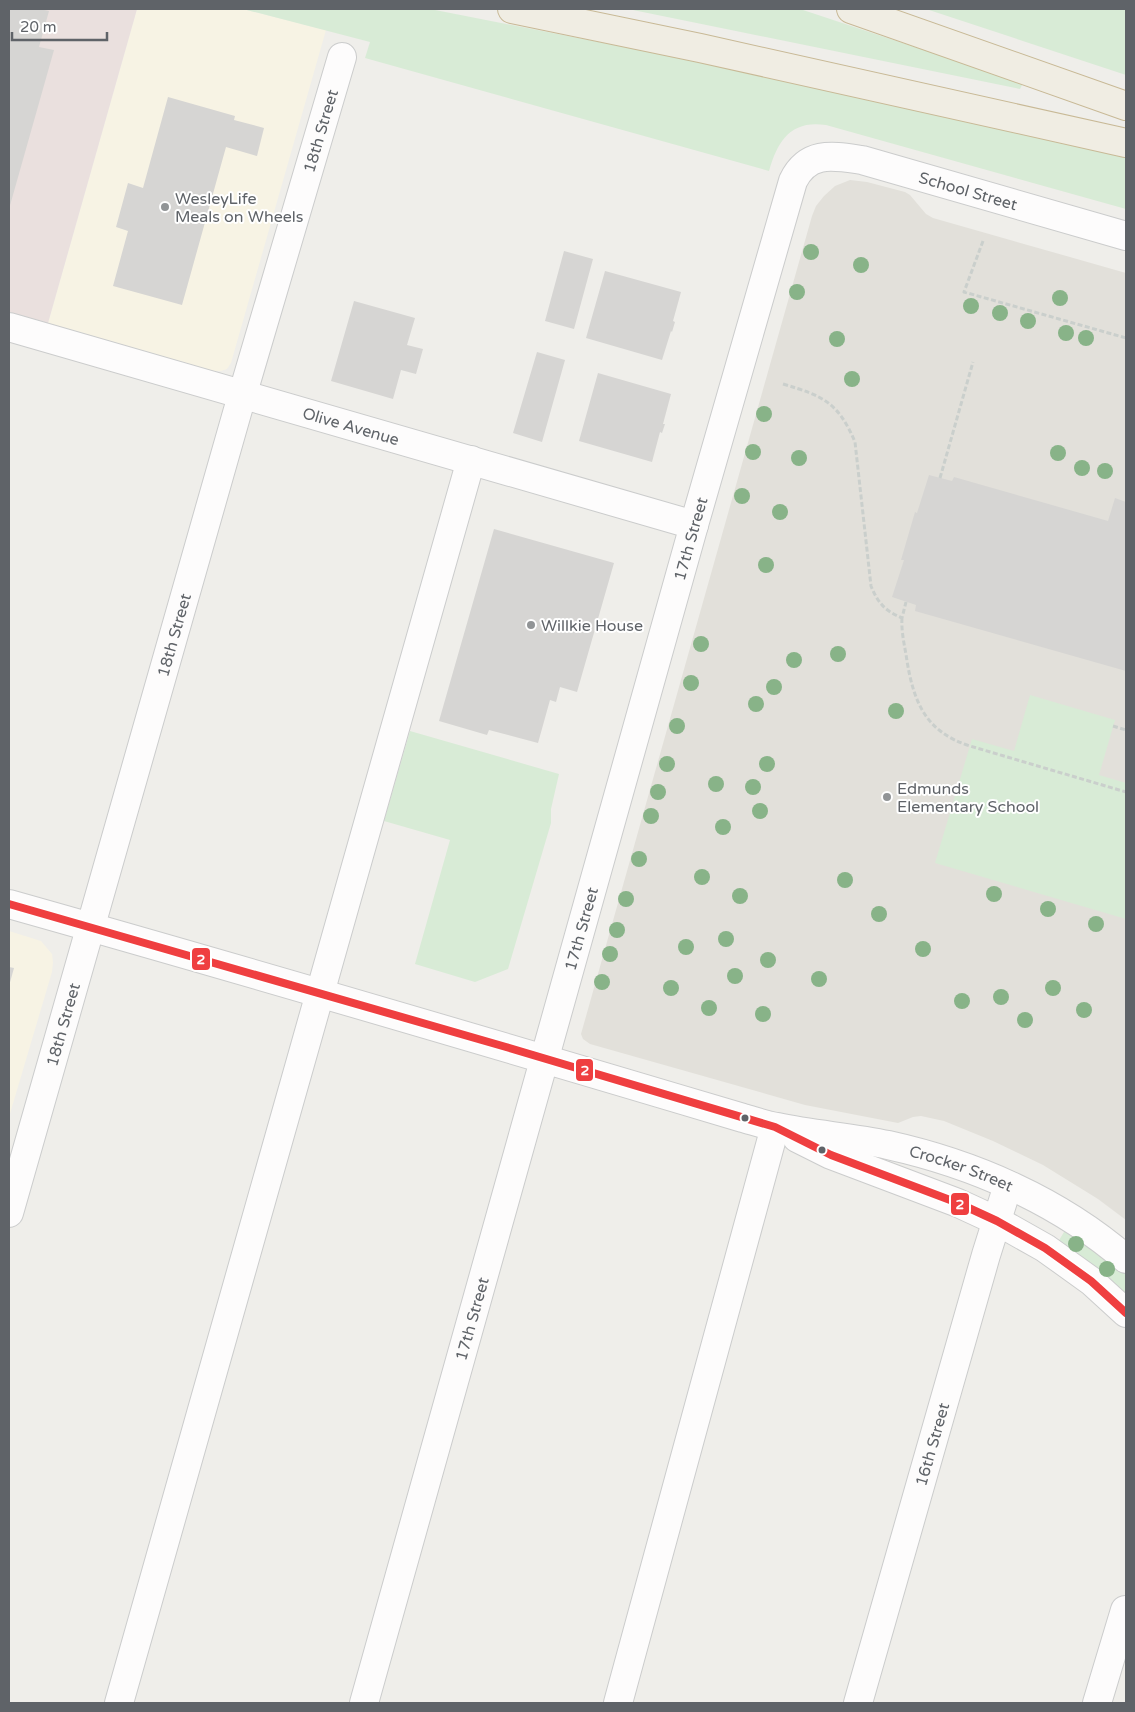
<svg xmlns="http://www.w3.org/2000/svg" width="1135" height="1712" font-family="'Varela Round',sans-serif">
<style>
.commercial{fill:#f7f3e4}
.education{fill:#e2e0da}
.medical{fill:#eae0de}
.green{fill:#d8ebd6}
.building{fill:#d6d5d3}
.lines{fill:none;stroke-linecap:round;stroke-linejoin:round}
.minor-casing{stroke:#cbcccc;stroke-width:30}
.highway-casing{stroke:#c8b996;stroke-width:30}
.path{stroke:#cacfcc;stroke-width:3;stroke-dasharray:5 2.5;stroke-linecap:butt}
.minor{stroke:#fdfcfc;stroke-width:28}
.highway{stroke:#f0ede3;stroke-width:28}
.bus-1-casing{stroke:#fff;stroke-width:11}
.bus-1{stroke:#ef3f40;stroke-width:8}
.tree{fill:#88b388}
.poi-dot{fill:#919496;stroke:#fff;stroke-width:2}
.bus-dot{fill:#5f6368;stroke:#fff;stroke-width:2}
.labels{text-anchor:middle;stroke-width:4;stroke-linejoin:round;paint-order:stroke}
.street-label{font-size:16px;fill:#5f6368;stroke:#fff}
.poi-label{font-size:16px;fill:#5f6368;stroke:#fff;text-anchor:start}
.line-badge{stroke:#fff;stroke-width:2}
.badge-label{font-size:14px;text-anchor:middle;font-weight:bold;fill:#fff}
</style>
<rect width="100%" height="100%" fill="#efeeea"/>
<path class="commercial" d="M137 9H243L326 30 231 363 227 369 221 371H214L48 323Z
M9 931 41 941 52 954 53 962 52 972 9 1117Z"/>
<path class="education" d="M850 180 867 182 905 192 910 195 926 214 933 218 1126 273V1220L1098 1199 1043 1165 993 1141 944 1121 921 1116 913 1117 898 1123 805 1105 590 1044 583 1039 581 1034 812 216 816 206 824 196 835 186Z"/>
<path class="medical" d="M9 9H137L48 323 9 312Z"/>
<path class="green" d="M243 9H430L706 63 1040 136 1126 157V209L826 125C791 120 778 140 769 171L365 58 370 42Z
M628 9H800L1023 83 1020 89Z
M926 9H1126V75Z
M1030 695 1115 720 1099 775 1126 783V919L935 863 972 739 1014 751Z
M410 731 559 774 551 809V823L508 969 475 982 415 964 450 840 384 821Z
M1067 1227 1126 1273V1296L1058 1242Z"/>
<path class="building" d="M9 9H40L49 11 39 47 54 50 9 209Z
M168 97 235 116 234 120 264 128 257 156 226 147 182 305 113 286 128 231 116 227 128 183 143 188Z
M564 251 593 259 574 329 545 321Z
M605 271 681 292 673 321 675 322 672 332 671 331 662 360 586 338Z
M354 301 415 318 407 345 423 349 416 374 401 370 393 399 331 381Z
M537 352 565 360 542 442 513 433Z
M598 373 671 394 663 424H665L662 433 660 432 652 462 579 441Z
M929 475 952 481 954 477 1108 521 1115 498 1126 502V671L915 611 916 605 892 597 904 560H901L915 512 917 513Z
M494 529 614 563 577 692 560 687 556 702 550 700 538 743 489 730 487 735 439 721Z
M9 967 14 968 9 986Z"/>
<g class="lines">
<defs>
<g id="minor">
<path id="s1" d="M9 327 694 525"/>
<path id="s2" d="M9 904C254 973 498 1045 743 1118 754 1121 765 1125 777 1127 814 1135 851 1137 888 1145 974 1164 1059 1201 1126 1259"/>
<path d="M797 1138 831 1155 958 1203 997 1221 1045 1248 1091 1281 1126 1313"/>
<path id="s3" d="M9 1213 237 413 342 57"/>
<path d="M119 1703 471 460"/>
<path id="s4" d="M364 1703 694 525 793 181C808 150 834 156 862 160L1126 236"/>
<path d="M618 1703 775 1127"/>
<path id="s5" d="M858 1703 986 1255 1008 1185"/>
<path d="M1097 1703 1125 1610"/>
</g>
<path id="highway" d="M512 9 700 48 1126 143
M851 9 1126 106"/>
</defs>
<use href="#minor" class="minor-casing"/>
<use href="#highway" class="highway-casing"/>
<path class="path" d="M983 241 964 292 1126 338
M783 384C823 396 838 402 855 442L871 586C878 603 885 611 902 618L906 602
M940 478 973 362
M902 618C901 632 905 647 907 661 914 703 926 732 970 746L1126 792
M1113 726 1126 730"/>
<use href="#minor" class="minor"/>
<use href="#highway" class="highway"/>
<defs>
<path id="bus-1" d="M9 904 506 1047 775 1127 831 1155 958 1203 997 1221 1045 1248 1091 1281 1126 1313"/>
</defs>
<use href="#bus-1" class="bus-1-casing"/>
<use href="#bus-1" class="bus-1"/>
</g>
<g class="tree">
<circle cx="811" cy="252" r="8"/>
<circle cx="861" cy="265" r="8"/>
<circle cx="797" cy="292" r="8"/>
<circle cx="1060" cy="298" r="8"/>
<circle cx="971" cy="306" r="8"/>
<circle cx="1000" cy="313" r="8"/>
<circle cx="1028" cy="321" r="8"/>
<circle cx="1066" cy="333" r="8"/>
<circle cx="1086" cy="338" r="8"/>
<circle cx="837" cy="339" r="8"/>
<circle cx="852" cy="379" r="8"/>
<circle cx="764" cy="414" r="8"/>
<circle cx="753" cy="452" r="8"/>
<circle cx="1058" cy="453" r="8"/>
<circle cx="799" cy="458" r="8"/>
<circle cx="1082" cy="468" r="8"/>
<circle cx="1105" cy="471" r="8"/>
<circle cx="742" cy="496" r="8"/>
<circle cx="780" cy="512" r="8"/>
<circle cx="766" cy="565" r="8"/>
<circle cx="701" cy="644" r="8"/>
<circle cx="838" cy="654" r="8"/>
<circle cx="794" cy="660" r="8"/>
<circle cx="691" cy="683" r="8"/>
<circle cx="774" cy="687" r="8"/>
<circle cx="756" cy="704" r="8"/>
<circle cx="896" cy="711" r="8"/>
<circle cx="677" cy="726" r="8"/>
<circle cx="667" cy="764" r="8"/>
<circle cx="767" cy="764" r="8"/>
<circle cx="716" cy="784" r="8"/>
<circle cx="753" cy="787" r="8"/>
<circle cx="658" cy="792" r="8"/>
<circle cx="760" cy="811" r="8"/>
<circle cx="651" cy="816" r="8"/>
<circle cx="723" cy="827" r="8"/>
<circle cx="639" cy="859" r="8"/>
<circle cx="702" cy="877" r="8"/>
<circle cx="845" cy="880" r="8"/>
<circle cx="994" cy="894" r="8"/>
<circle cx="740" cy="896" r="8"/>
<circle cx="626" cy="899" r="8"/>
<circle cx="1048" cy="909" r="8"/>
<circle cx="879" cy="914" r="8"/>
<circle cx="1096" cy="924" r="8"/>
<circle cx="617" cy="930" r="8"/>
<circle cx="726" cy="939" r="8"/>
<circle cx="686" cy="947" r="8"/>
<circle cx="923" cy="949" r="8"/>
<circle cx="610" cy="954" r="8"/>
<circle cx="768" cy="960" r="8"/>
<circle cx="735" cy="976" r="8"/>
<circle cx="819" cy="979" r="8"/>
<circle cx="602" cy="982" r="8"/>
<circle cx="671" cy="988" r="8"/>
<circle cx="1053" cy="988" r="8"/>
<circle cx="1001" cy="997" r="8"/>
<circle cx="962" cy="1001" r="8"/>
<circle cx="709" cy="1008" r="8"/>
<circle cx="1084" cy="1010" r="8"/>
<circle cx="763" cy="1014" r="8"/>
<circle cx="1025" cy="1020" r="8"/>
<circle cx="1076" cy="1244" r="8"/>
<circle cx="1107" cy="1269" r="8"/>
</g>
<g class="poi-dot">
<circle cx="165" cy="207" r="5"/>
<circle cx="531" cy="625" r="5"/>
<circle cx="887" cy="797" r="5"/>
</g>
<g class="bus-dot">
<circle cx="745" cy="1118" r="4.5"/>
<circle cx="822" cy="1150" r="4.5"/>
</g>
<g class="labels">
<g class="street-label">
<text dy="6" stroke="none"><textPath href="#s3" startOffset="1126">18th Street</textPath></text>
<text dy="6" stroke="none"><textPath href="#s4" startOffset="1771">School Street</textPath></text>
<text dy="6" stroke="none"><textPath href="#s1" startOffset="356">Olive Avenue</textPath></text>
<text dy="6" stroke="none"><textPath href="#s4" startOffset="1209">17th Street</textPath></text>
<text dy="6" stroke="none"><textPath href="#s3" startOffset="601">18th Street</textPath></text>
<text dy="6" stroke="none"><textPath href="#s4" startOffset="804">17th Street</textPath></text>
<text dy="6" stroke="none"><textPath href="#s3" startOffset="196">18th Street</textPath></text>
<text dy="6" stroke="none"><textPath href="#s2" startOffset="989">Crocker Street</textPath></text>
<text dy="6" stroke="none"><textPath href="#s4" startOffset="399">17th Street</textPath></text>
<text dy="6" stroke="none"><textPath href="#s5" startOffset="269">16th Street</textPath></text>
</g>
<g class="poi-label">
<text x="175" y="204">WesleyLife<tspan x="175" dy="18">Meals on Wheels</tspan></text>
<text x="541" y="631">Willkie House</text>
<text x="897" y="794">Edmunds<tspan x="897" dy="18">Elementary School</tspan></text>
</g>
</g>
<g class="line-badge">
<rect x="191" y="947" width="20" height="24" rx="5" fill="#ef3f40"/>
<rect x="575" y="1058" width="19" height="24" rx="5" fill="#ef3f40"/>
<rect x="950" y="1192" width="20" height="24" rx="5" fill="#ef3f40"/>
</g>
<g class="badge-label">
<text x="201" y="964">2</text>
<text x="585" y="1075">2</text>
<text x="960" y="1209">2</text>
</g>
<rect width="1135" height="1712" fill="none" stroke="#5f6368" stroke-width="20"/>
<path d="M12 32v8h95v-8" fill="none" stroke="#5f6368" stroke-width="2.5"/>
<text x="20" y="32" font-size="15" fill="#5f6368" stroke="#ffffff" stroke-width="4" paint-order="stroke">20 m</text>
</svg>
